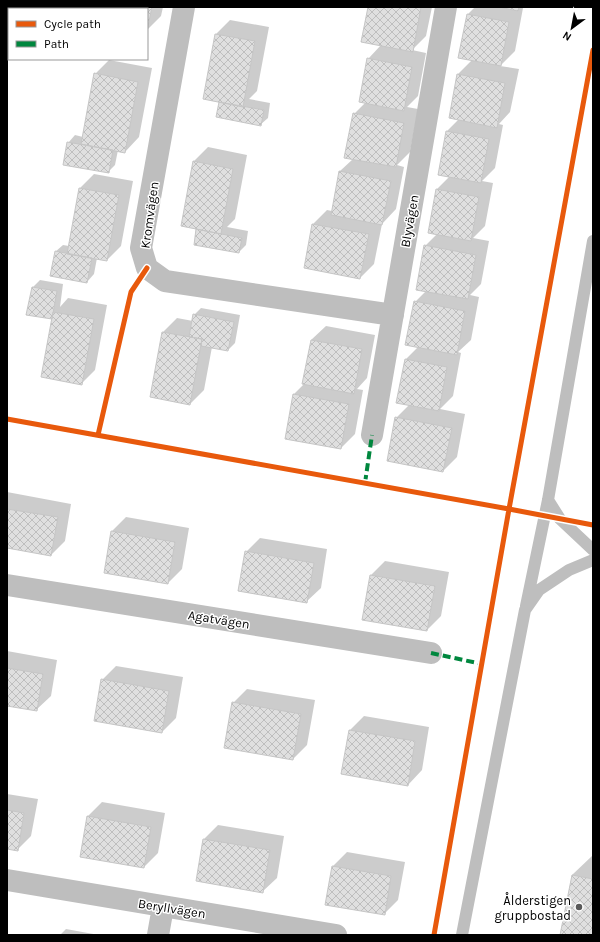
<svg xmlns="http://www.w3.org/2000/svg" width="600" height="942" font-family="Karla,sans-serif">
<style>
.shadow{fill:#0003}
.building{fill:url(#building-cross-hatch);stroke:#c6c6c6}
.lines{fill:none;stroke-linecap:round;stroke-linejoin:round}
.lane{stroke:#bebebe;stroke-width:12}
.street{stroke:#bebebe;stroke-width:22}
.quiet{stroke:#00873e;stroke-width:4;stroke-dasharray:8 4;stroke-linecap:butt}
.cycleway-casing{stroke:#fff;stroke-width:8}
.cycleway{stroke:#e8590c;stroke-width:5}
.poi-dot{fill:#595959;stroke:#fff;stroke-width:1.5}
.labels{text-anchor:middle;stroke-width:3;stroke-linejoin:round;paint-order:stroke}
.street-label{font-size:13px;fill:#000;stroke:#fff}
.poi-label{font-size:13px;fill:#000;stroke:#fff;text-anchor:end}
</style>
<defs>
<pattern id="building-cross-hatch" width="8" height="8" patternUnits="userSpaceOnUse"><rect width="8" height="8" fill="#dfdfdf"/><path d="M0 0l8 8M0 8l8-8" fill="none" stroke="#bebebe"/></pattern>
</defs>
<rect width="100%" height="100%" fill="#fff"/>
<path class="shadow" d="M7 7H30L29 9H9V36L7 35Z
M88 7H91L101 9H86Z
M111 7H163L161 16 147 30V9H111Z
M369 7H432L426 36 412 50 426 53 418 96 407 107 418 109 410 152 397 165 404 167 396 209 382 224 374 264 360 278 313 224 327 210 332 211 340 171 353 159 354 114 365 103 368 59 381 45Z
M475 7 523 8 515 51 500 66 519 69 510 112 499 124 503 125 495 168 482 181 493 183 485 226 473 238 489 241 481 284 470 295 479 297 471 340 458 352 461 353 453 396 440 409 465 414 457 457 443 471 396 418 409 405 398 402 406 359 418 347 415 302 426 291 425 246 437 234 429 232 437 189 450 176 447 131 459 119 458 74 472 60 468 14Z
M230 20 269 27 257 91 249 99 270 103 268 118 260 125 220 101 216 34Z
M109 60 152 68 139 137 125 152 118 150 115 165 108 172 68 143 75 135 83 137 95 74Z
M208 147 247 155 235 219 227 227 248 231 246 245 239 252 197 230 194 161Z
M94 174 133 181 121 246 107 260 97 258 94 274 87 282 55 252 63 245 69 246 80 188Z
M40 280 63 284 60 307 68 298 107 305 95 370 81 384 53 319 33 287Z
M201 308 240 315 235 343 228 350 212 347 204 390 190 404 163 332 177 318 193 321 194 315Z
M326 326 375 335 367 378 357 389 363 390 355 434 341 448 294 394 305 383H303L311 340Z
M7 492 71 504 65 541 51 555 7 547Z
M126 517 189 528 182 569 168 583 112 531Z
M260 538 327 549 321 588 306 602 246 552Z
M385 561 449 572 441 616 427 630 371 575Z
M7 651 57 660 51 696 36 710 7 705Z
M116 666 183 677 176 718 162 732 102 680Z
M247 689 315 700 307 745 293 759 233 703Z
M364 716 429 727 422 770 408 785 350 730Z
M7 794 38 799 31 836 17 850 7 848Z
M102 802 165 813 158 853 144 867 88 816Z
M218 825 284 836 277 878 262 892 197 881 204 839Z
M347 852 405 862 398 900 384 914 333 866Z
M592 856 593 935H561L572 875Z
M66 929 99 935H60Z"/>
<path class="building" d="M7 7H24V9H9V37L7 36Z
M110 7H152L147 31V9H110Z
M368 7H421L413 52 361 42Z
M499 7H519L518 11Z
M467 14 509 22 501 66 458 58Z
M215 34 255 41 243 107 203 99Z
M367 58 412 67 404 111 359 102Z
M94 73 138 82 125 153 81 144Z
M457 74 505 83 497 128 449 118Z
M219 102 264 110 261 126 216 117Z
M353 113 404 123 396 167 344 158Z
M446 131 489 139 481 183 438 175Z
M67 142 113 150 109 173 63 165Z
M193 161 233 169 221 234 181 226Z
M339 171 391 181 382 225 331 215Z
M79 188 119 195 107 261 67 254Z
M436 189 479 197 471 241 428 233Z
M312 224 369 234 360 279 304 268Z
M196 229 242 238 239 253 194 245Z
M424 245 476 255 468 299 416 290Z
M55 251 92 258 87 283 50 276Z
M32 287 57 291 52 319 26 315Z
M414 301 465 311 457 355 405 345Z
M53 312 94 319 82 385 41 377Z
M193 314 234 322 228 351 201 346 202 339 189 337Z
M162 332 202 339 190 405 150 397Z
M311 340 362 349 354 394 302 384Z
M405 359 447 367 439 411 396 403Z
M293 394 349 404 341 449 285 439Z
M395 417 452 428 443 472 387 461Z
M7 509 58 517 51 556 7 548Z
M111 531 175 542 168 584 104 573Z
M245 551 314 563 307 603 238 591Z
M370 575 435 586 427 631 362 620Z
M7 668 43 674 37 711 7 706Z
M101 679 169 691 162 733 94 721Z
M232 702 301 714 293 760 224 748Z
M349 730 415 741 408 786 341 774Z
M7 810 24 813 18 851 7 849Z
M87 816 151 827 144 868 80 857Z
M203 839 270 850 263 893 196 881Z
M332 866 391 876 385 915 325 905Z
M572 875 593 879V935H560Z"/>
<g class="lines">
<path class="lane" d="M548 500 560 519 593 550
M526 606 548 500 593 241
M462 935 525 610 539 590 569 570 593 560"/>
<path class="street" d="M184 7 141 248 147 268 165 281 393 315
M372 435 446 7
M7 585 431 653
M7 880 336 935
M158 935 163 907"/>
<path class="quiet" d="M365 483 372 435
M431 653 482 664"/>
<defs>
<path id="cycleway" d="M593 50 509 509 593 525
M7 419 509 509 434 935
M98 435 131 292 147 268"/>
</defs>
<use href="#cycleway" class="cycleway-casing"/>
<use href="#cycleway" class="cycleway"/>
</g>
<circle class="poi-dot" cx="579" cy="907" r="4"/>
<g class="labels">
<g class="street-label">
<text transform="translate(149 215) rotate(-82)" y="5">Kromvägen</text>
<text transform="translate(409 221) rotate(-80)" y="5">Blyvägen</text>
<text transform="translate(219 619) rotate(9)" y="5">Agatvägen</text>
<text transform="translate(172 908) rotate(9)" y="5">Beryllvägen</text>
</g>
<g class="poi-label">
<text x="571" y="905">Ålderstigen<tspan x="571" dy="15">gruppbostad</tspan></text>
</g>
</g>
<rect width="600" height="942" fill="none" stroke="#000000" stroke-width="16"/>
<rect x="8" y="8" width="140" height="52" fill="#ffffff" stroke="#999999"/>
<rect x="16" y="21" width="20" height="6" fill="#e8590c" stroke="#999999"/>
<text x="44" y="28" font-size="12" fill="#000000">Cycle path</text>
<rect x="16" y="41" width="20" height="6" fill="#00873e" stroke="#999999"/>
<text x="44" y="48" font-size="12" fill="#000000">Path</text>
<g transform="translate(572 28) rotate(212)" stroke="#ffffff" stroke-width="3" paint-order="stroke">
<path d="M0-3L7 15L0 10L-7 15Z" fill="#000000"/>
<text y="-6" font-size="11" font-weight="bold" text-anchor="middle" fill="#000000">N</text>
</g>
</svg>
